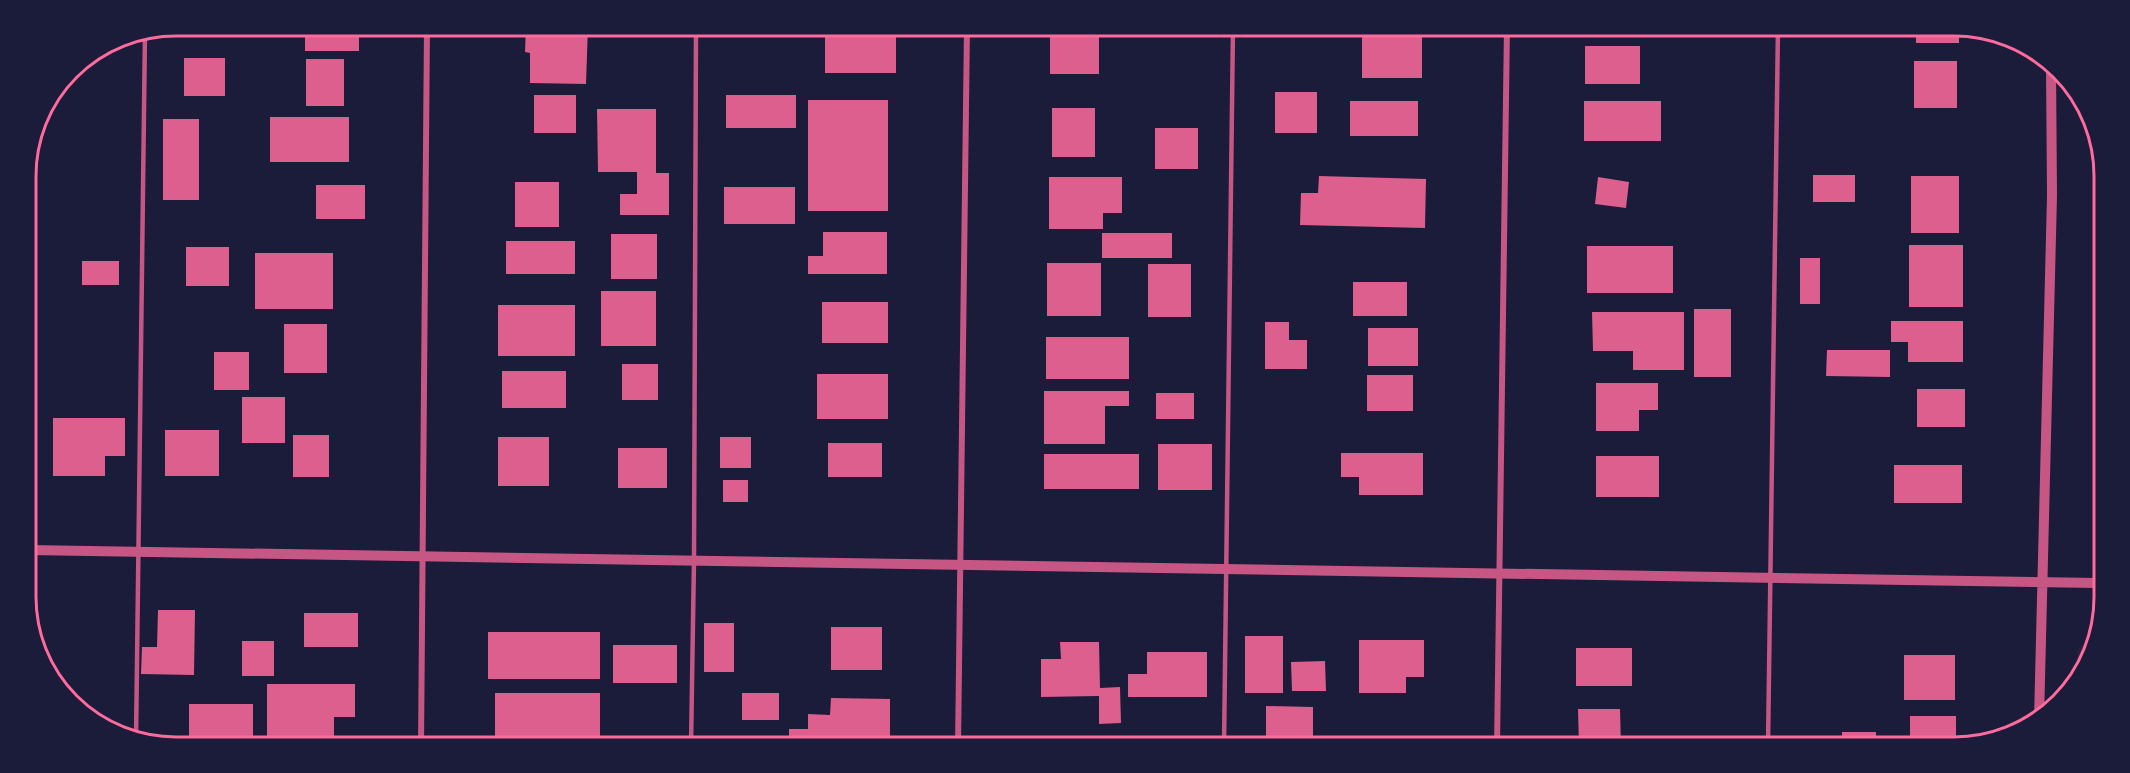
<svg xmlns="http://www.w3.org/2000/svg" width="2130" height="773" font-family="Barlow,sans-serif">
<style>
.green{fill:#2a1e3b}
.building{fill:#dd5f8e}
.lines{fill:none;stroke-linecap:round;stroke-linejoin:round}
.service{stroke:#c65784;stroke-width:4.5}
.minor{stroke:#c65784;stroke-width:6}
.tertiary{stroke:#c65784;stroke-width:10}
.rim{fill:none;stroke:#ff6b9d;stroke-width:3}
</style>
<rect width="100%" height="100%" fill="#1b1b3a"/>
<path class="green" d="M2097 631V645L2076 674 2077 650Z"/>
<path class="building" d="M305 26H359V51H305Z
M526 26H588L586 84 530 83V53L525 52Z
M611 26H659V32H611Z
M1916 26H1959V43H1916Z
M825 31H896V73H825Z
M1050 34H1099V74H1050Z
M1362 35H1422V78H1362Z
M1585 46H1640V84H1585Z
M184 58H225V96H184Z
M306 59H344V106H306Z
M1914 61H1957V108H1914Z
M1275 92H1317V133H1275Z
M534 95H576V133H534Z
M726 95H796V128H726Z
M808 100H888V211H808Z
M1350 101H1418V136H1350Z
M1584 101H1661V141H1584Z
M1052 108H1095V157H1052Z
M597 109H656V173H669V215H620V194H637V172H598Z
M270 117H349V162H270Z
M163 119H199V200H163Z
M1155 128H1198V169H1155Z
M1813 175H1855V202H1813Z
M1319 176 1426 179 1425 228 1300 225 1301 193H1318Z
M1911 176H1959V233H1911Z
M1049 177H1122V213H1103V229H1049Z
M1598 177 1629 182 1626 208 1595 204Z
M515 182H559V227H515Z
M316 185H365V219H316Z
M724 187H795V224H724Z
M823 232H887V274H808V256H823Z
M1102 233H1172V258H1102Z
M611 234H657V279H611Z
M506 241H575V274H506Z
M1909 245H1963V307H1909Z
M1587 246H1673V293H1587Z
M186 247H229V286H186Z
M255 253H333V309H255Z
M1800 258H1820V304H1800Z
M82 261H119V285H82Z
M1047 263H1101V316H1047Z
M1148 264H1191V317H1148Z
M1353 282H1407V316H1353Z
M601 291H656V346H601Z
M822 302H888V343H822Z
M498 305H575V356H498Z
M1694 309H1731V377H1694Z
M1592 312H1684V370H1633V351H1593Z
M1891 321H1963V362H1908V342H1891Z
M1265 322H1289V340H1307V369H1265Z
M284 324H327V373H284Z
M1368 328H1418V366H1368Z
M1046 337H1129V379H1046Z
M1827 350H1890V377L1826 376Z
M214 352H249V390H214Z
M622 364H658V400H622Z
M502 371H566V408H502Z
M817 374H888V419H817Z
M1367 375H1413V411H1367Z
M1596 383H1658V410H1639V431H1596Z
M1917 389H1965V427H1917Z
M1044 391H1129V406H1105V444H1044Z
M1156 393H1194V419H1156Z
M242 397H285V443H242Z
M53 418H125V456H105V476H53Z
M165 430H219V476H165Z
M293 435H329V477H293Z
M498 437H549V486H498Z
M720 437H751V468H720Z
M828 443H882V477H828Z
M1158 444H1212V490H1158Z
M618 448H667V488H618Z
M1341 453H1423V495H1359V477H1341Z
M1044 454H1139V489H1044Z
M1596 456H1659V497H1596Z
M1894 465H1962V503H1894Z
M723 480H748V502H723Z
M158 610H195L194 675 141 674 142 647H157Z
M304 613H358V647H304Z
M704 623H734V672H704Z
M831 627H882V670H831Z
M488 632H600V679H488Z
M1245 636H1283V693H1245Z
M1359 640H1424V677H1406V693H1359Z
M242 641H274V676H242Z
M1060 642H1099L1100 688 1120 687 1121 723 1099 724V696L1041 697V659H1061Z
M613 645H677V683H613Z
M1576 648H1632V686H1576Z
M1147 652H1207V697H1128V674H1147Z
M1904 655H1955V700H1904Z
M1325 661 1326 691H1292L1291 662Z
M267 684H355V717H334V736H267Z
M495 693H600V737H495Z
M742 693H779V720H742Z
M831 698 890 699V747H789V729H808V714L830 715Z
M189 704H253V747H189Z
M1266 706 1313 707V747H1266Z
M1578 709H1620L1621 747H1579Z
M1910 716H1956V747H1910Z
M1842 732H1876V747H1842Z"/>
<g class="lines">
<path class="service" d="M136 741 145 32
M691 747 694 560 696 26
M1224 747 1233 26
M1768 747 1778 26"/>
<path class="minor" d="M421 747 427 26
M958 747 967 26
M1497 747 1507 26"/>
<path class="tertiary" d="M28 550 2097 583
M2039 719 2052 196 2051 66"/>
</g>
<path d="M0 0H2130V773H0ZM176 36H1954A140 140 0 0 1 2094 176V597A140 140 0 0 1 1954 737H176A140 140 0 0 1 36 597V176A140 140 0 0 1 176 36Z" fill="#1b1b3a" fill-rule="evenodd"/>
<path class="rim" d="M176 36H1954A140 140 0 0 1 2094 176V597A140 140 0 0 1 1954 737H176A140 140 0 0 1 36 597V176A140 140 0 0 1 176 36Z"/>
</svg>
